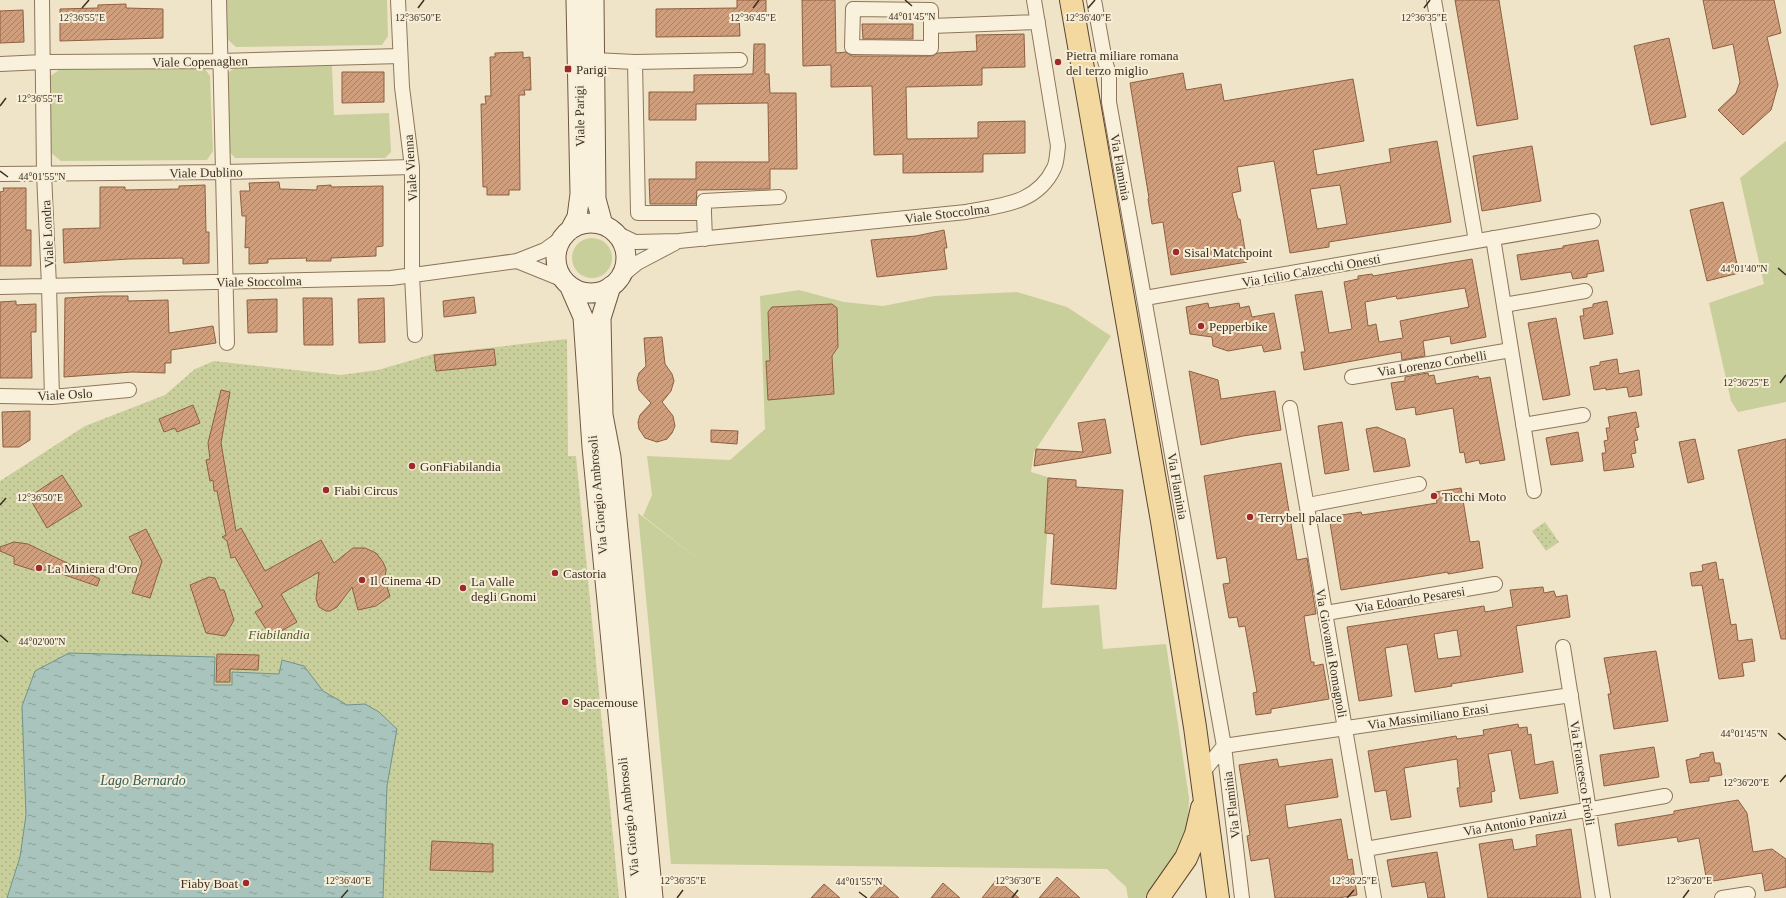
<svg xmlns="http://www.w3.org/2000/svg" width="1786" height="898" font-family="'Times New Roman',serif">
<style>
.grass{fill:#c9cf9b}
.park{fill:url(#park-dots)}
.water{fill:url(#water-ripples);stroke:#6f938a}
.building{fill:url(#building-hatch);stroke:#8d5f41;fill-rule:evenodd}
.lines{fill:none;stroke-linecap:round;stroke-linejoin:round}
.street-casing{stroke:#8d765c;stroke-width:16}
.secondary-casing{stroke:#6f573f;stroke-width:21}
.primary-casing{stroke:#5b4430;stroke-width:24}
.street{stroke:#faf1dc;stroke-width:14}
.secondary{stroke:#faf1dc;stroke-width:19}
.primary{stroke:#f3d9a0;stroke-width:22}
.ticks{fill:none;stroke:#3d2e20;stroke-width:1.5}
.poi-dot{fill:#9e2a2b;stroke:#f7eed8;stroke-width:1.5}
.labels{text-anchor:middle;stroke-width:4;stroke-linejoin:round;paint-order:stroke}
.poi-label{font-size:13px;fill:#3d2e20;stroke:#f7eed8;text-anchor:start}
.street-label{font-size:13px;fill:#3d2e20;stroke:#f7eed8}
.park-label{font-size:13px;font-style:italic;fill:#4d5a26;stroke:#f7eed8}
.water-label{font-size:14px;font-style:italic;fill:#2f5d5a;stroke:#f7eed8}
.ticks-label{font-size:10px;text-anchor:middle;fill:#3d2e20;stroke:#f7eed8;stroke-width:4;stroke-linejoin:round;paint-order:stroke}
</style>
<defs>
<pattern id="park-dots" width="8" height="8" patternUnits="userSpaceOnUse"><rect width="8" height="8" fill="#c9cf9b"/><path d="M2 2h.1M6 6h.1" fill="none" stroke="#aeb285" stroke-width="1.8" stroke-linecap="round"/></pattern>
<pattern id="water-ripples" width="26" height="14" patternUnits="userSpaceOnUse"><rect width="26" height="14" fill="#a9c4bc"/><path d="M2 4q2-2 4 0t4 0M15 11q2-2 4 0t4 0" fill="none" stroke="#8ba098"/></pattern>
<pattern id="building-hatch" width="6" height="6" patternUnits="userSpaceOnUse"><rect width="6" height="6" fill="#cf9f7d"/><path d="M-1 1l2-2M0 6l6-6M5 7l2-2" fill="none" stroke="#a98266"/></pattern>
</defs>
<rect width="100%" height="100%" fill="#f0e4c8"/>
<path class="grass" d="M225 0H387L388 36 382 45 236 47 226 38Z
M332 66 334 115 389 113 391 152 385 158H235L227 149V74L235 67Z
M205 69 210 76 213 151 207 160 61 161 50 152 49 77 59 70Z
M1786 141V402L1738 412 1731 401 1709 303 1764 284 1740 178Z
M572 258a20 20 0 1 1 40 0a20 20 0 1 1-40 0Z
M799 290 844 302 883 306 934 296 1017 292 1067 307 1111 336 1034 452 1031 472 1051 478 1042 608 1099 605 1103 649 1166 644 1189 798C1189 845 1173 862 1147 898H1128L1126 887 1107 869 671 864 638 513 703 563 643 516 652 495 647 456 730 460 765 429 760 296Z"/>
<path class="park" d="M567 339 568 456H576L619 898H0V481L85 426 165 395 195 369 214 361 341 375 378 370 433 354Z
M1545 522 1559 542 1546 551 1532 531Z"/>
<path class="water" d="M69 653 215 657 214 685H232V672L279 674 282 660 304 666 323 691 347 705 365 704 379 712 397 729 387 786 383 898H7L20 857 26 815 22 706 35 671Z"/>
<path class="building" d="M737 0H766V15H739L740 36 656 37V9L737 8Z
M802 0H835L836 53 846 52 852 56H931L938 53 977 51 976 35 1024 34 1025 67 982 68V85L906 87 907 139 978 138V122L1025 121V153L983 154V172L903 173V154L874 155 872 86 831 87V65L803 66Z
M1455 0H1499L1518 119 1477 126Z
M1703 0H1774L1781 33 1767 37 1778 85 1771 110 1743 135 1718 110 1736 93 1740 82 1733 44 1713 49Z
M126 4V8L163 9V38L60 41V9L98 8V5Z
M23 10 24 42 0 43V11Z
M862 24H913V39H863Z
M1669 38 1686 117 1651 125 1634 46Z
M754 44H765V74H769L770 93H796L797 169H770V189L697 190 696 204H650L649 179H696V162H769L768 103 696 104V120H649V92H694V75L753 74Z
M523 52V58L530 57 531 90H524L525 95H519L520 190H509V195H487V187H483L481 104H486L485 96H491L490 57H495V53Z
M342 72H384V102L342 103Z
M1183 73 1186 90 1221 84 1224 101 1353 79 1364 141 1313 150 1317 175 1391 162 1389 149 1437 141 1451 222 1329 242V247L1290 253 1274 161 1237 167 1241 191 1232 193 1238 219H1240L1247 262 1171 275 1163 222 1152 224 1148 199 1149 198 1130 83ZM1340 185 1347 224 1317 229 1310 189Z
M1532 146 1541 201 1482 211 1473 156Z
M279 182 280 189 317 190V186L331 185V187L383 186V246L376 247V256L331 258V261H306L307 258 268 259V263L249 264V247L245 248 246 216H242L240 191H250L249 183Z
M205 185 206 232H209V263L183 264V258L129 259 64 263 63 229 100 228V187H125V190L179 189V186Z
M3 188H26V230H31V266H0V192L4 191Z
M1723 202 1739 273 1707 281 1690 210Z
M944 230 947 248H944L947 269 877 277 871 240 916 236Z
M1598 240 1604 271 1587 274V277L1573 279 1571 272 1521 280 1517 255 1563 248V246Z
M1472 259 1486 337 1451 344 1450 336 1423 341 1425 356 1402 360 1401 352 1304 370 1301 352H1305L1295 295 1322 291 1329 333 1352 329 1344 282 1358 279V276L1372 274 1373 276ZM1465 288 1469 307 1400 321 1403 338 1379 342 1376 324 1368 326 1365 302 1396 296 1397 299Z
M102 296H128V301L168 300 169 333 213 326 216 343 171 350V363H165V373L132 372 64 377 65 298Z
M474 297 476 313 444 317 443 301Z
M303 298H332L333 345H304Z
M384 298 385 342 359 343 358 299Z
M277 299V332L248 333 247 300Z
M16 301V305L36 304V332H31L32 378H0V302Z
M1607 301 1613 334 1584 339 1580 316H1584L1583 309 1593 307V304Z
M1208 303 1209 308 1239 303 1240 308 1249 306 1252 317 1274 313 1281 349 1264 352 1262 345 1228 351 1213 346 1212 337 1190 334 1186 307Z
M832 304 837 308 838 347 832 356 834 394 768 400 766 361H770L768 312 772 307Z
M1556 318 1570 395 1543 400 1528 323Z
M662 337 665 364 672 374 674 381 671 391 662 402 673 416 675 426 672 433 667 439 657 442 645 438 639 429 638 422 640 415 651 403 639 390 637 380 639 373 646 366 644 338Z
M494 349 496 365 436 371 434 355Z
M1617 359 1619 374 1639 370 1642 395 1629 397 1627 387 1606 390V388L1594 390 1590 367 1600 365V362Z
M1189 371 1218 380 1221 399 1275 391 1281 430 1243 436 1201 445Z
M1428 373 1429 376 1434 375 1436 384 1478 376 1479 379 1490 377 1505 460 1480 464 1479 460 1466 463 1464 452 1460 453 1453 408 1416 415 1415 407 1396 410 1391 383 1405 381V377Z
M221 390 230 392 221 443 236 531 241 528 265 571 321 540 334 563 353 548H365L376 553 383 562 386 569 385 581 390 596 376 606 358 610 352 587 337 607 330 611H326L319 607 316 599 319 572 281 594 297 622 271 637 255 612 263 607 235 557 231 558 227 541 222 537 226 535 217 491H214L213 480 210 481 206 460 210 459 208 443Z
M193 405 200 423 177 432 175 428 164 432 159 419Z
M30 411V440L19 447H3L2 412Z
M1636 412 1639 427 1635 428 1638 440 1634 441 1636 453 1631 454 1634 467 1604 471 1602 453H1606L1604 441 1608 440 1606 428H1610L1608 417Z
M1105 419 1111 453 1034 466 1036 449 1083 452 1078 423Z
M1342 422 1349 470 1325 474 1318 426Z
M1377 427 1405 439 1410 466 1374 472 1366 429Z
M711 430 738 431 737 444 711 442Z
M1578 432 1583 461 1551 465 1546 438Z
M1695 439 1704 479 1688 483 1679 442Z
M1786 439V639H1781L1738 450Z
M1281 463 1297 560 1307 558 1316 614 1304 616 1311 662H1314V666L1323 664 1329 699 1271 709V713L1256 715 1253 693 1257 692 1245 626 1239 627 1237 617 1229 618 1223 584 1230 583 1226 557 1217 559 1204 476Z
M62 475 82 506 47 528 29 497Z
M1048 478 1076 480V487L1123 490 1116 589 1051 584 1054 534 1045 533Z
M1461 488 1470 542 1479 541 1483 568 1448 574V572L1341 590 1329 517 1361 512 1362 515 1437 503 1435 492Z
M146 529 162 561 150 598 132 593 142 562 129 537Z
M14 542 28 544 100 579 97 586 50 570H33L14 564V557L0 551V547Z
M1716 562 1719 580 1723 579 1731 625 1736 624 1738 641 1752 639 1755 661 1742 663 1744 676 1719 679 1702 585 1692 586 1690 573 1703 571 1702 565Z
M209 577 215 578 220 590H224L234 620 225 636 206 633 190 585Z
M1543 587 1544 593 1554 591 1556 597 1567 595 1570 617 1516 626 1523 672 1451 684 1452 686 1415 692 1407 644 1385 648 1392 696 1359 701 1347 627 1484 606 1485 612 1513 607 1510 590ZM1457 630 1461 656 1438 659 1434 634Z
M1656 651 1668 721 1614 729 1608 694H1611L1604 658Z
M217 654 259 655 258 670 230 669V682H216Z
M1518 724 1519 728 1527 727 1528 735 1531 734 1535 765 1553 761 1558 793 1520 799 1511 750 1488 754 1495 791 1491 792 1492 802 1460 807 1457 788H1460L1457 759 1404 768 1411 817 1391 820 1386 790 1375 792 1368 751 1456 736 1457 739 1484 735 1483 730Z
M1654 747 1659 777 1604 786 1600 755Z
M1713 752 1715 763H1720L1722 775 1709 777V781L1690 783 1686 760 1700 757V754Z
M1277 759 1279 767 1332 759 1338 797 1285 805 1288 828 1341 819 1348 860 1352 859 1357 895 1338 898H1275L1269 858 1251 861 1247 836 1250 835 1239 765Z
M1738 800 1747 813 1753 852 1772 849 1786 859V887L1765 891 1762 873 1707 882 1699 838 1678 842 1677 837 1618 846 1615 824 1674 814V811Z
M1571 829 1581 898H1488L1479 844 1512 839 1514 850 1537 846 1536 835Z
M432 841 493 844V872L430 870Z
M1437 852 1445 898H1428L1425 882 1392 887 1387 860Z
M1057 877 1080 898H1039Z
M997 879 1019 898H982Z
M943 883 960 898H931Z
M824 884 840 898H811Z
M883 884 899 898H870Z"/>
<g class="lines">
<defs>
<path id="street" d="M42 0 44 173 49 286 52 397
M219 0 227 343
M398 0 402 87 412 167V275L415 335
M1094 0 1105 61 1109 74V102L1224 746 1242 898
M1434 0 1476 241
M931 26V10L853 9 852 47 931 48V26L1038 22
M594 60 635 62 638 213H704L705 239
M635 62 740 60
M0 64 44 62 220 61 400 56
M0 174 223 172 412 167
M704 213V201L779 197
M614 232 635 242 679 241 966 212C1002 205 1037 204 1054 168 1057 162 1057 153 1058 146L1034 0
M1493 238 1534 491
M517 261 564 280
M620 277 637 263 675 243
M0 287 391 278 517 261 545 250 563 237
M1145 298 1593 221
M1504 305 1585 291
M1352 377 1511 350
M0 396 52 397 129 390
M1290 408 1374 898
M1523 425 1583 415
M1308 505 1419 484
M1326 613 1495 584
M1563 647 1603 898
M1202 773 1224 746 1571 695
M1366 849 1665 796
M1722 898 1748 894"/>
<path id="secondary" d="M594 0 596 199 603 225
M556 258a35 35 0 1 1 70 0a35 35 0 1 1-70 0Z
M570 230 577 217 580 194 576 0
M569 285 583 317 592 447 636 898
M611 286 601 318 603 415 611 457 653 898"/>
<path id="primary" d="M1071 0 1162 521 1195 727 1218 898
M1158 898 1186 858 1196 834 1202 808"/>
</defs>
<use href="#street" class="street-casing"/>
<use href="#secondary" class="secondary-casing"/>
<use href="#primary" class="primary-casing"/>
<use href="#street" class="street"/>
<use href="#secondary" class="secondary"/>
<use href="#primary" class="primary"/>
</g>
<path class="ticks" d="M905 0 912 6M82 8 89 0M418 8 424 0M753 8 759 0M1088 8 1095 0M1424 8 1430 0M0 106 6 98M0 171 8 177M1778 268 1786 275M1780 383 1786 375M0 505 6 498M0 635 8 642M1778 733 1786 740M1780 782 1786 775M859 892 867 898M341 898 348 890M677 898 683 890M1012 898 1018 890M1347 898 1354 890M1683 898 1689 890"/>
<g class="poi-dot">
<circle cx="1058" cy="62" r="4"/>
<rect x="564" y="65" width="8" height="8" rx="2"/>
<circle cx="1176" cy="252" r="4"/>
<circle cx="1201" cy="326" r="4"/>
<circle cx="412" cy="466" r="4"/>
<circle cx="326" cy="490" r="4"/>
<circle cx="1434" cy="496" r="4"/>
<circle cx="1250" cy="517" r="4"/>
<circle cx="39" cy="568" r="4"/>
<circle cx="555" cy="573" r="4"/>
<circle cx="362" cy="580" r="4"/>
<circle cx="463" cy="588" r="4"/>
<circle cx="565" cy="702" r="4"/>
<circle cx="246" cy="883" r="4"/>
</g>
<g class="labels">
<g class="poi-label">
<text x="1066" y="60">Pietra miliare romana<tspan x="1066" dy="15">del terzo miglio</tspan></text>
<text x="576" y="74">Parigi</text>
<text x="1184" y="257">Sisal Matchpoint</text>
<text x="1209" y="331">Pepperbike</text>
<text x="420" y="471">GonFiabilandia</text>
<text x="334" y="495">Fiabi Circus</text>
<text x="1442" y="501">Ticchi Moto</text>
<text x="1258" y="522">Terrybell palace</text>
<text x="47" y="573">La Miniera d'Oro</text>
<text x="563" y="578">Castoria</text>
<text x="370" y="585">Il Cinema 4D</text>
<text x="471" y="586">La Valle<tspan x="471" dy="15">degli Gnomi</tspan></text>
<text x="573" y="707">Spacemouse</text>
<text x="238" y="888" text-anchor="end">Fiaby Boat</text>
</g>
<g class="street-label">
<text transform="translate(200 61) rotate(-1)" y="5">Viale Copenaghen</text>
<text transform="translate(579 116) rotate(-91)" y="5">Viale Parigi</text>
<text transform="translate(1121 167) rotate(80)" y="5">Via Flaminia</text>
<text transform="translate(410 168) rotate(-94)" y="5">Viale Vienna</text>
<text transform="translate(206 172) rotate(-1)" y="5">Viale Dublino</text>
<text transform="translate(947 213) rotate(-7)" y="5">Viale Stoccolma</text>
<text transform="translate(47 234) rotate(-93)" y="5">Viale Londra</text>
<text transform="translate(1311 270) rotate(-10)" y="5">Via Icilio Calzecchi Onesti</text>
<text transform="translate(259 281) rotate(-1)" y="5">Viale Stoccolma</text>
<text transform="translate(1432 363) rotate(-9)" y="5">Via Lorenzo Corbelli</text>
<text transform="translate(65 394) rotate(-3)" y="5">Viale Oslo</text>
<text transform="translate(1178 486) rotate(80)" y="5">Via Flaminia</text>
<text transform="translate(597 495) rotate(-95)" y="5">Via Giorgio Ambrosoli</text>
<text transform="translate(1410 599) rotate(-9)" y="5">Via Edoardo Pesaresi</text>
<text transform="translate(1332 653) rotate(80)" y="5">Via Giovanni Romagnoli</text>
<text transform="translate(1428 716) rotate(-8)" y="5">Via Massimiliano Erasi</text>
<text transform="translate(1583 773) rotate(81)" y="5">Via Francesco Frioli</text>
<text transform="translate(1231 805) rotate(-97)" y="5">Via Flaminia</text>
<text transform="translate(628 817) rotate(-96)" y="5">Via Giorgio Ambrosoli</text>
<text transform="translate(1515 822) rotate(-10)" y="5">Via Antonio Panizzi</text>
</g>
<g class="park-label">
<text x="279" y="639">Fiabilandia</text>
</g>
<g class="water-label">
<text x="143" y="785">Lago Bernardo</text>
</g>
</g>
<g class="ticks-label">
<text x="912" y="20">44°01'45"N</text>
<text x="82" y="21">12°36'55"E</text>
<text x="418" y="21">12°36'50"E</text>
<text x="753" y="21">12°36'45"E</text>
<text x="1088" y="21">12°36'40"E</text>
<text x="1424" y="21">12°36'35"E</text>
<text x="40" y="102">12°36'55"E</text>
<text x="42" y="180">44°01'55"N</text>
<text x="1744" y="272">44°01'40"N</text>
<text x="1746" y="386">12°36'25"E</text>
<text x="40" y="501">12°36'50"E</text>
<text x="42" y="645">44°02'00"N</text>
<text x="1744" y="737">44°01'45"N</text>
<text x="1746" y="786">12°36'20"E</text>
<text x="348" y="884">12°36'40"E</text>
<text x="683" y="884">12°36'35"E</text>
<text x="1018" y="884">12°36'30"E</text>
<text x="1354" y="884">12°36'25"E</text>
<text x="1689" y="884">12°36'20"E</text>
<text x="859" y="885">44°01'55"N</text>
</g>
</svg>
